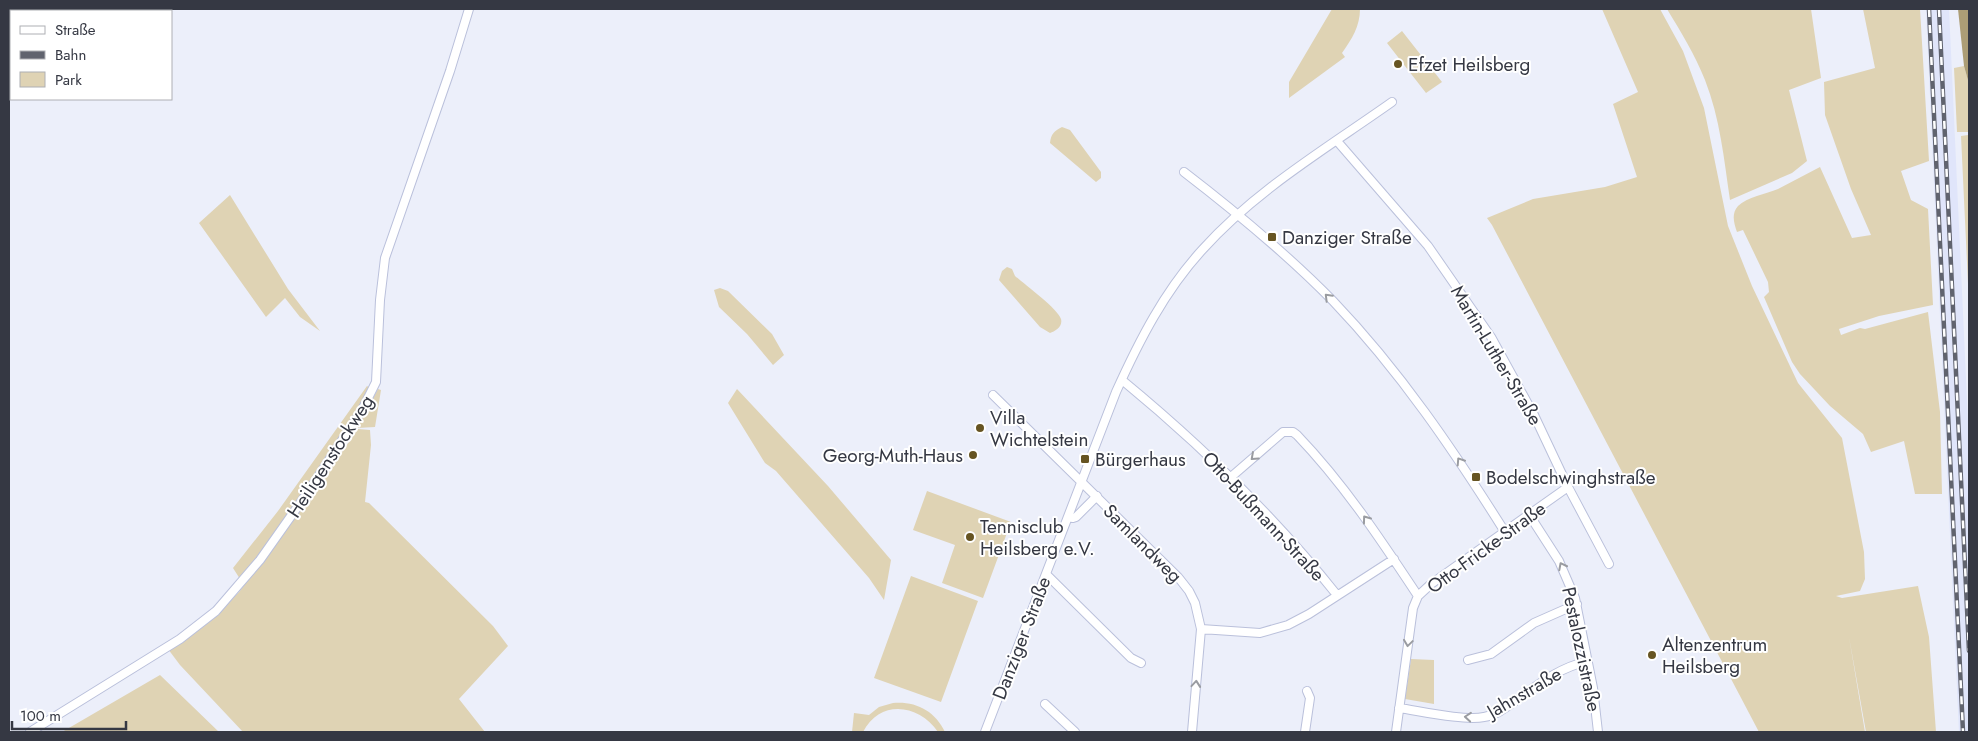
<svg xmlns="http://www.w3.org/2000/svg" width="1978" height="741" font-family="Jost,sans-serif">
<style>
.built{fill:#e0e5fa}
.green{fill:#dfd3b4}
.water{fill:#ac9d76}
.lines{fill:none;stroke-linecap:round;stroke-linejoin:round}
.minor-casing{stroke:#bac0db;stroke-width:10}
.minor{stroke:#fff;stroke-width:8}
.rail-casing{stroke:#60636e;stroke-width:4.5}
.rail{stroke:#fff;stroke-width:2.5;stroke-dasharray:8;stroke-linecap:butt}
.oneway{stroke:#9a9ca1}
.poi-dot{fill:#665422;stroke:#fff;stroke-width:2}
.labels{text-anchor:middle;stroke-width:4;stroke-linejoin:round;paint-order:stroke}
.poi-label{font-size:19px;fill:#353843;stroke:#fff;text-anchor:start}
.street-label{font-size:19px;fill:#353843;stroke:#fff}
</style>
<rect width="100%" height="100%" fill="#eceffa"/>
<path class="built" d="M1926 9H1949L1969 444V732H1959Z"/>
<path class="green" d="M1332 9H1360C1360 26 1352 39 1342 53L1345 57 1289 98V82Z
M1602 9H1660L1683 51 1704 108 1728 226 1752 286 1798 383 1842 438 1864 552 1865 579 1860 591 1836 596 1842 598 1918 586 1929 637 1936 732H1866L1849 637 1865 732H1759L1492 225 1487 218 1533 199 1605 187 1637 177 1613 104 1638 92Z
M1667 9H1811L1821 78 1789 90 1807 161 1792 173 1730 200C1724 159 1720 118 1705 80 1695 55 1681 32 1667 9Z
M1863 9H1920L1929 161 1901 171 1911 200 1928 209 1933 305 1879 316 1839 329 1841 335 1860 328 1865 329 1928 312 1940 412 1942 494H1915L1904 441 1871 452 1863 434 1830 406 1800 374 1792 362 1764 297 1769 292 1768 282 1743 230 1737 232C1734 223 1731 214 1738 206 1747 197 1766 194 1778 189 1792 182 1806 174 1820 167L1852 238 1871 235 1851 189 1825 115 1824 82 1875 68Z
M1402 31 1442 82 1426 93 1387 43Z
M1964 66 1969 84V132H1957L1954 68Z
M1062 127 1070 130 1101 172V178L1096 182 1050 143C1051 134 1054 131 1062 127Z
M1968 135 1969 140V305L1961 136Z
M230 195 288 289 320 331 300 317 285 298 266 317 199 223Z
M1007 267 1012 269 1015 276C1024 284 1058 309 1061 319 1063 327 1055 331 1050 333L1040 327 999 280 1002 271Z
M720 288 728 291 772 334 784 355 773 365 747 334 719 307 714 290Z
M367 386 370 388 344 434 272 537 240 579 233 568 278 511Z
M378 389 381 390 375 427 357 428Z
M737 389 828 486 891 560 884 600 869 578 776 471 765 463 728 403Z
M358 429 370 430 371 445 365 502 369 503 493 626 508 646 459 699 485 732H243L180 665 168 649 218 614 239 592 305 504Z
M927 491 1011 522 983 598 942 583 955 545 913 530Z
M911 576 978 601 941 702 874 678Z
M1411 659 1434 660V704L1405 699Z
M160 675 219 732H62Z
M893 703C916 701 935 711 945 732H938C919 704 880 699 863 732H852L854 713 869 715 879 707Z"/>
<path class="water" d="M1958 9H1969V84L1964 66Z"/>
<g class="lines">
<defs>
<path id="minor" d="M1337 141 1428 246 1491 337 1534 415 1568 487 1609 564
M1184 172C1236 212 1287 254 1333 301 1400 371 1454 451 1505 532
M1122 380C1201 445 1273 515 1337 595
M993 395 1178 577 1189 591 1195 603 1201 629 1192 732
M1231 477 1283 432H1293L1297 435C1344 484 1381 540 1418 596
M1530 516 1559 561 1575 598 1593 688 1598 732
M1068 517 1073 518 1076 517 1097 496
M1046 574 1131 658 1141 663
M1201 629 1260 633 1288 625 1309 614 1394 559
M1468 660 1491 654 1534 623 1577 604
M1045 704 1075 732
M1399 708C1420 711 1464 721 1484 717 1498 715 1509 705 1521 697 1542 681 1562 667 1588 661
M30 732 180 639 216 611 260 560 308 492 362 410 376 382 380 300 385 258 450 71 469 9
M985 732 1116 392C1139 341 1165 290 1203 249 1256 190 1327 148 1392 102
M1305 732 1310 698 1307 691
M1396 732 1413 608 1418 596 1431 584 1568 487"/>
</defs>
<use href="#minor" class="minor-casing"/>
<use href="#minor" class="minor"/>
<defs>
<path id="rail" d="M1929 9 1963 732
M1939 9 1969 651"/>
</defs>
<use href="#rail" class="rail-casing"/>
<use href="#rail" class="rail"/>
</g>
<defs><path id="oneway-chevron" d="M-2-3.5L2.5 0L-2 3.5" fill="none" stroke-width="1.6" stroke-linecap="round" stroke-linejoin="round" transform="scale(1.25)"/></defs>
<g class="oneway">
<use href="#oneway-chevron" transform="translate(1328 297) rotate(-135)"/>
<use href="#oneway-chevron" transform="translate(1254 457) rotate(138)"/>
<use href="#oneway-chevron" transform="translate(1460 461) rotate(-123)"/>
<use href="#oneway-chevron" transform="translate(1366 519) rotate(-126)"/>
<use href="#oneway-chevron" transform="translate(1562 566) rotate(-117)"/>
<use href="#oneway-chevron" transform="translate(1408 643) rotate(98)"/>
<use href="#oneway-chevron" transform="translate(1196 684) rotate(-85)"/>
<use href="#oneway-chevron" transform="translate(1468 717) rotate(-175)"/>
</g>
<g class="poi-dot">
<circle cx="1398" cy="64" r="5"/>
<rect x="1267" y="232" width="10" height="10" rx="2.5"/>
<circle cx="980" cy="428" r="5"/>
<circle cx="973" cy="455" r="5"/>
<rect x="1080" y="454" width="10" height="10" rx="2.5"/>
<rect x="1471" y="472" width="10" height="10" rx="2.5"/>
<circle cx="970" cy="537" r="5"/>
<circle cx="1652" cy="655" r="5"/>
</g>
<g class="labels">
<g class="poi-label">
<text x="1408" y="71">Efzet Heilsberg</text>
<text x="1282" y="244">Danziger Straße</text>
<text x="990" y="424">Villa<tspan x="990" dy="22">Wichtelstein</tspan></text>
<text x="963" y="462" text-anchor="end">Georg-Muth-Haus</text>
<text x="1095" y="466">Bürgerhaus</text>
<text x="1486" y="484">Bodelschwinghstraße</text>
<text x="980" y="533">Tennisclub<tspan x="980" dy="22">Heilsberg e.V.</tspan></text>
<text x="1662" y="651">Altenzentrum<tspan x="1662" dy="22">Heilsberg</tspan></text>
</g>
<g class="street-label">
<text transform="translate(1497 355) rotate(59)" y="7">Martin-Luther-Straße</text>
<text transform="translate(330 456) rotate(-57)" y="7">Heiligenstockweg</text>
<text transform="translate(1264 516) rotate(47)" y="7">Otto-Bußmann-Straße</text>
<text transform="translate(1143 543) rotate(45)" y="7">Samlandweg</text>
<text transform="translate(1486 547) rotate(-36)" y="7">Otto-Fricke-Straße</text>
<text transform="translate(1021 638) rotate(-69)" y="7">Danziger Straße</text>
<text transform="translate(1582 649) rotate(78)" y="7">Pestalozzistraße</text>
<text transform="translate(1524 692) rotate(-30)" y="7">Jahnstraße</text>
</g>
</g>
<rect width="1978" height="741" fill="none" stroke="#353843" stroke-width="20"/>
<rect x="10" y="10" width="162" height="90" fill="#ffffff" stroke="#aeafb4"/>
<rect x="20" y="26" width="25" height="8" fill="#ffffff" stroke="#aeafb4"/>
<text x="55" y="35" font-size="15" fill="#353843">Straße</text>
<rect x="20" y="51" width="25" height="8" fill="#60636e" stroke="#aeafb4"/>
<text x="55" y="60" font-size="15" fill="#353843">Bahn</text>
<rect x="20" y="72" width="25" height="15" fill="#dfd3b4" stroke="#aeafb4"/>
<text x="55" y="85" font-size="15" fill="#353843">Park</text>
<path d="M12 721v8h114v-8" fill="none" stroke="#353843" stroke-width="2.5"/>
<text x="20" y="721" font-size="15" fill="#353843" stroke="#ffffff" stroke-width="4" paint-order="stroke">100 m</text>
</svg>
